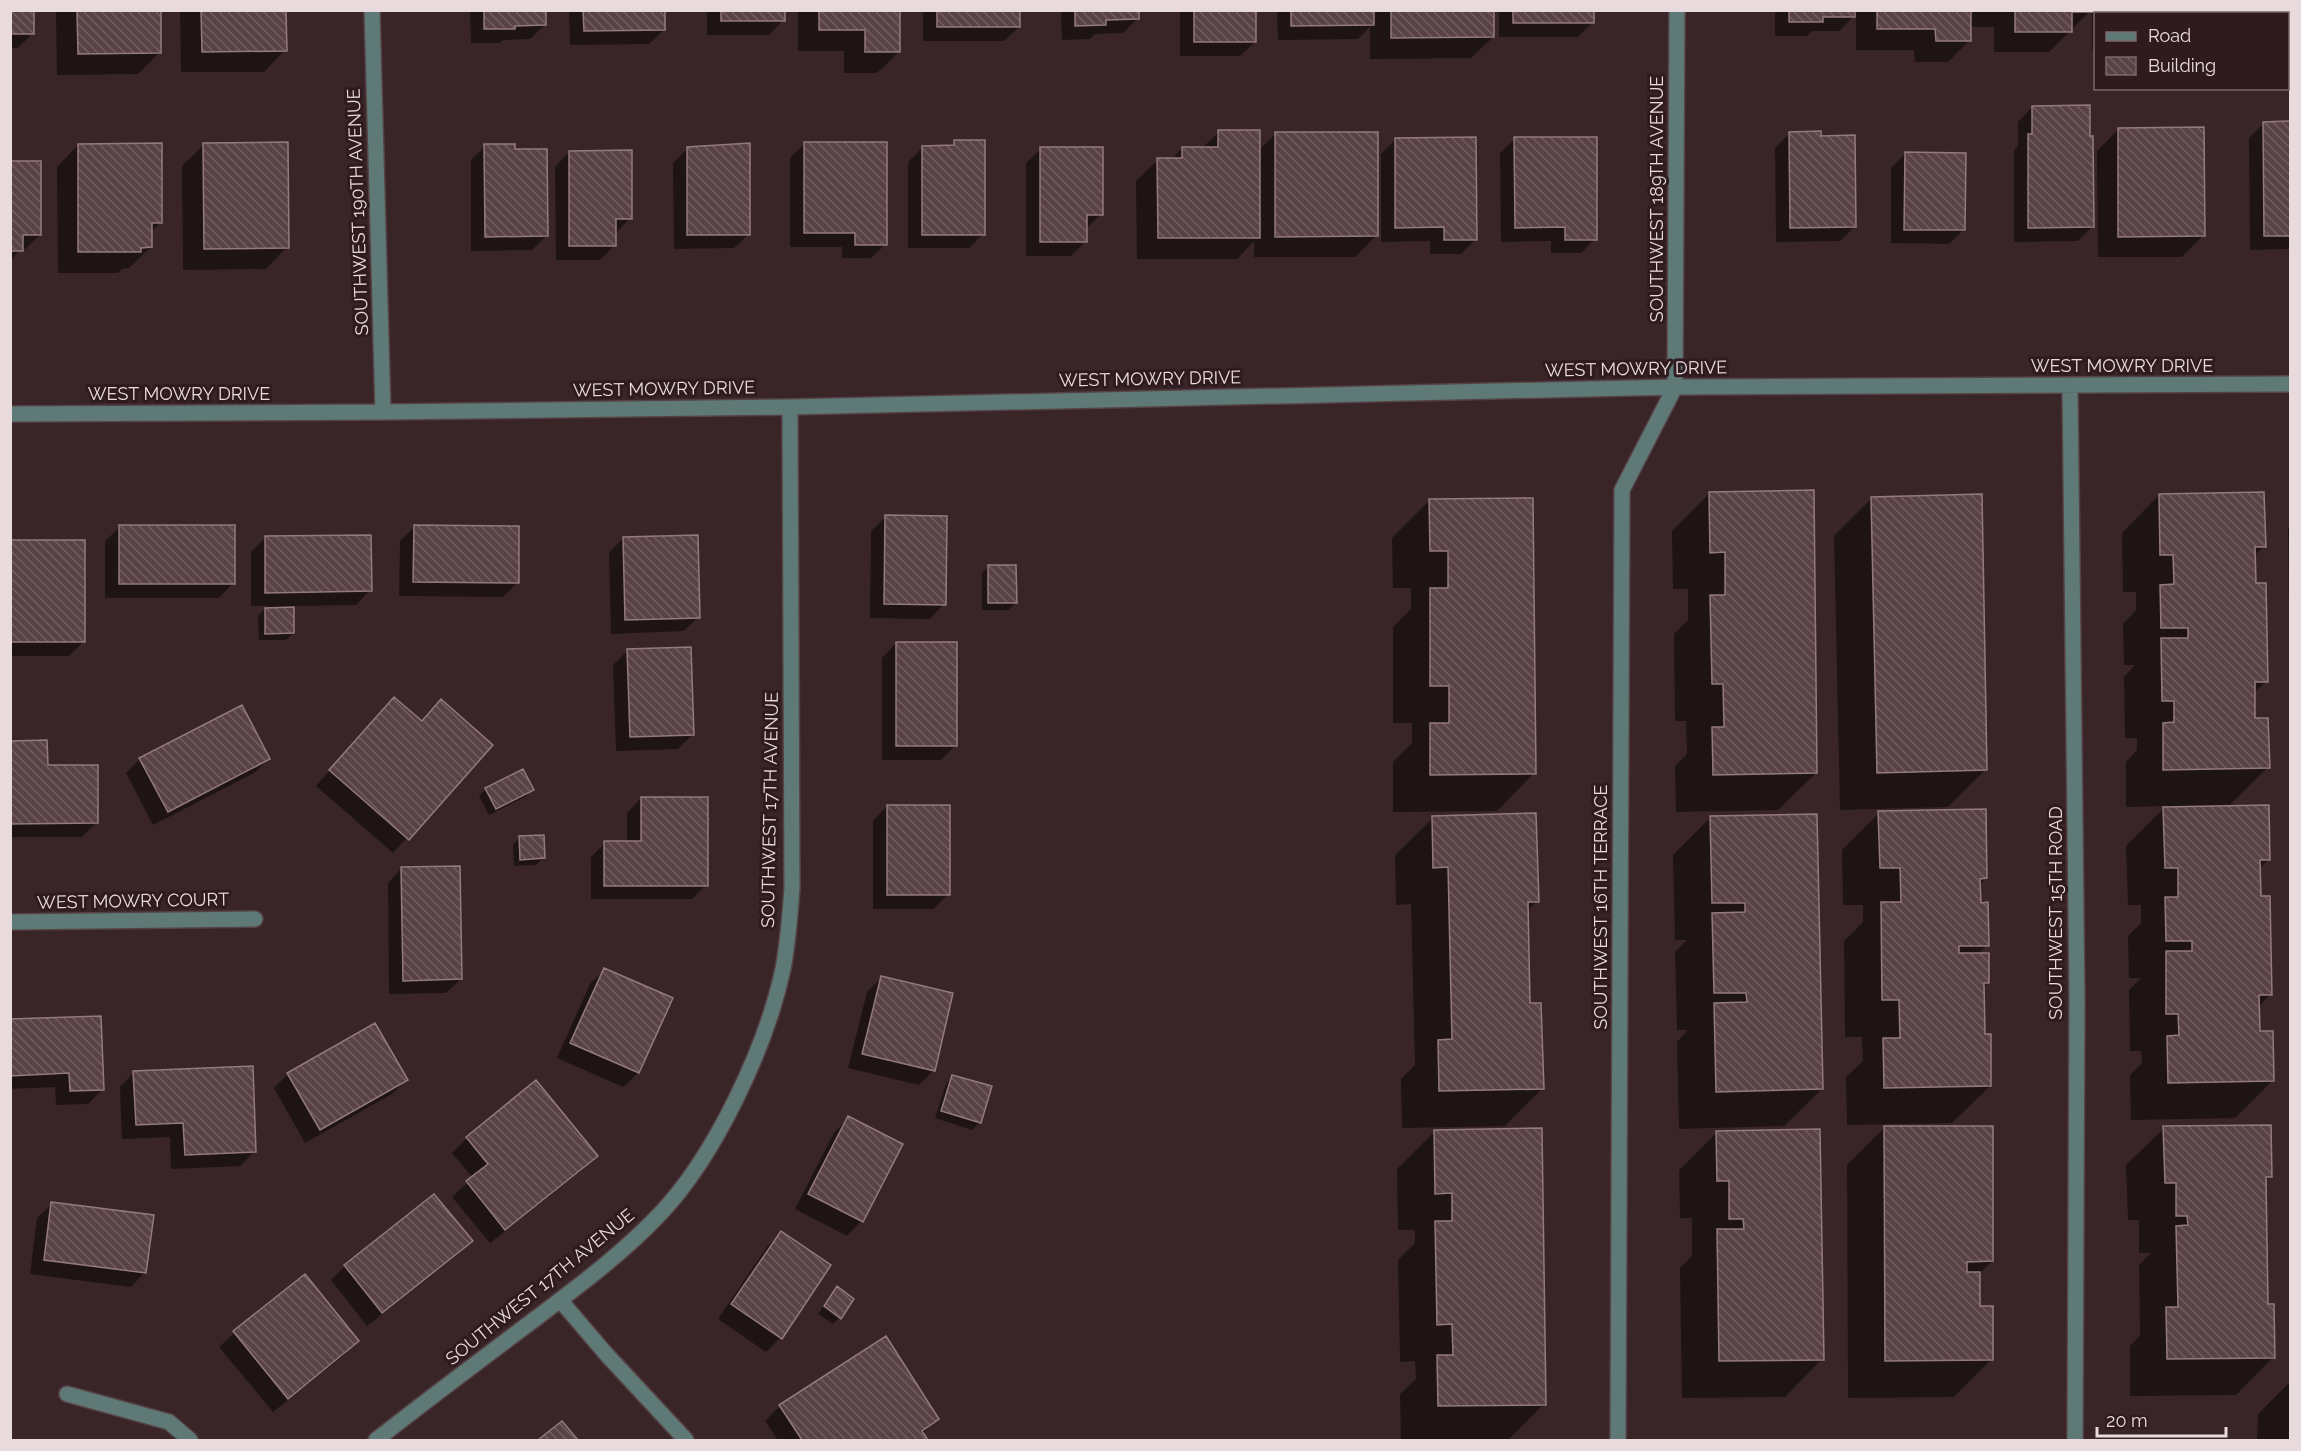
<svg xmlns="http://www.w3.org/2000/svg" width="2301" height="1451" font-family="Raleway,sans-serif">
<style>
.shadow{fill:#0007}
.building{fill:url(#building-back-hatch);stroke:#937a7e;stroke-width:1.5}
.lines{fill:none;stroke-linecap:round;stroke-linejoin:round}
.minor-casing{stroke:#554245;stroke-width:18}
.minor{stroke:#5f7977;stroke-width:15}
.labels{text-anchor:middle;stroke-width:6;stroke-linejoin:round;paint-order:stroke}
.street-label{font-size:18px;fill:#e9dbdd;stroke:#2f1b1f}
</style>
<defs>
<pattern id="building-back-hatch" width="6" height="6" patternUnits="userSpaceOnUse" patternTransform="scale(1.5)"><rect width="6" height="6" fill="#594246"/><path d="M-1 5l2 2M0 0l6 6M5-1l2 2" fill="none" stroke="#715d60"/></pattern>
</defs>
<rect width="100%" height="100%" fill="#392528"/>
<path class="shadow" d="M10 10 33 33 18 48H10Z
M56 10H159L160 52 138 74 57 75Z
M180 10H285V50L264 72H181Z
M470 10H544L545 25 530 39 503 40 499 43H471Z
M569 10H664V30L649 44 570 45Z
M707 10H783V20L769 35H707Z
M798 10H899V52L877 73H844V51H798Z
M923 10H1019V27L1004 41H923Z
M1061 10H1137V19L1123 33 1095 34 1090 39 1062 40Z
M1180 10H1255V42L1240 56H1180Z
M1277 10H1493V37L1471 58 1370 59V27L1358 39 1278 40Z
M1499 10H1593V22L1578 37H1499Z
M1775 10H2091L2049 52H1994V27H1970V40L1948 62H1915L1914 50H1856V14L1839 31H1812L1807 36H1775Z
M2092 10H2206V14H2096V50H2092Z
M2221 10H2290V41H2288V14H2221Z
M2032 107 2092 227 2078 241 2014 242V150L2018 146V122Z
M2264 123H2290V249L2250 250 2249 138Z
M2118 130 2204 235 2182 257H2098L2097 151Z
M1219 132 1258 151 1275 134 1377 235 1355 257H1254V241L1237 259H1137L1136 181 1158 160H1171L1182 148H1202Z
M1790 133 1820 137 1855 226 1840 241 1776 242 1775 148Z
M1515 139 1595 239 1581 253H1551V241L1501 242 1500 153Z
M1395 140 1475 240 1461 254H1430V241L1381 242V154Z
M955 142 983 234 969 248H908V162L923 147H950Z
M805 143 886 244 871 258H842V247H790V158Z
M78 145 161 222 151 232V247L129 268 122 269 118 273H58L57 167Z
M204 145 287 247 266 269 183 270 182 166Z
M485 146 547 235 532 250 471 251V160Z
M687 149 749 234 734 248 674 249 673 163Z
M1041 149 1101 214 1087 228 1086 241 1071 256H1026V163Z
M569 152 630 218 616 233 615 245 600 260H556L555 167Z
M1906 153 1963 230 1949 244 1891 243V168Z
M10 162 40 235 25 249H21L10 261Z
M1710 493 1816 773 1778 810 1676 812 1675 766 1687 754 1686 721H1675L1674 634 1688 620V589H1673L1672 531Z
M2159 495 2264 546 2254 556 2255 584 2266 681 2253 694 2254 720 2268 767 2228 807 2269 859 2259 869 2260 897 2271 994 2258 1007V1033L2273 1080 2235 1118 2131 1120 2130 1075 2142 1063 2141 1051H2130L2129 990 2141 978H2129L2128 936 2141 923V905H2128L2126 846 2166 806 2126 807V762L2137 750V738H2125L2124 677 2135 665H2124L2123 624 2136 610V592H2123L2122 533Z
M1872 498 1986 769 1948 807 1840 810 1834 536Z
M1430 500 1534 773 1497 811 1393 812V762L1412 743V723H1393V627L1411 609V588H1393L1392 538Z
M886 517 944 604 930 619 870 618 871 531Z
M120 527 233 583 219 598H105V541Z
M414 527 517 583 503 597 399 596 400 541Z
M2290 527V691L2288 529Z
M265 538 370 590 356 605 292 606 293 633 286 640H259L258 616 268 606H251V552Z
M623 538 698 617 684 631 611 634 609 553Z
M10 542 84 641 69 656H10Z
M989 566 1015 603 1009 610H982V573Z
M896 643 955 746 941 760H882V658Z
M628 650 692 735 678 749 616 751 613 665Z
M441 701 491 745 393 853 316 786 380 713 421 722Z
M10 742 46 767 97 822 82 837H10Z
M140 759H269L254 773 153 825 126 773Z
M486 789 532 790 525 797 489 815 479 796Z
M641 798 706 885 692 899H591V857L605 843H627V813Z
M887 806 948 894 934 909H873V821Z
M1879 813 1986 878 1979 885 1980 904 1987 945 1978 954 1988 983 1983 988V1036L1990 1086 1952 1123 1847 1125 1846 1077 1863 1061 1862 1037H1845L1844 941 1863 922V905H1843L1842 850Z
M1433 818 1537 901 1526 912 1529 1004 1542 1089 1505 1126 1402 1128 1401 1079 1415 1065 1411 904 1396 905 1395 855Z
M1710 818 1822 1089 1784 1126 1679 1129 1677 1042 1688 1030H1677L1675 952 1687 940H1675L1673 855Z
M519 838 543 858 536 865 514 866 513 845Z
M402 868 461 979 446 993 389 994 388 883Z
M605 969 671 999 638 1073 623 1087 557 1058 590 984Z
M881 978 933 1071 919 1085 848 1068 867 992Z
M10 1021 103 1089 88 1104 56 1105 55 1087 10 1089Z
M134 1072 255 1151 240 1166 171 1169 170 1137 122 1139 120 1087Z
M288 1074 406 1080 392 1094 305 1143 274 1088Z
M953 1077 990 1087 979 1123 972 1130 935 1118 946 1084Z
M536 1082 596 1156 582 1170 490 1243 452 1197 473 1178 452 1153 467 1138Z
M848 1118 861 1221 847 1236 795 1209 834 1133Z
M1884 1128 1992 1261 1979 1274V1308L1992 1359 1954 1397 1848 1398 1847 1165Z
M2164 1128 2270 1176 2265 1182 2267 1306 2273 1357 2236 1395 2130 1396V1346L2140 1335 2139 1265 2151 1253H2139V1220H2128L2126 1165Z
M1435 1131 1544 1404 1508 1440H1401L1400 1394 1416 1379 1415 1361 1400 1362 1398 1260 1415 1243V1230H1398L1397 1169Z
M1717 1132 1822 1359 1785 1397 1682 1398 1680 1268 1692 1256V1218H1680L1679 1170Z
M52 1204 145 1272 131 1287 30 1274 37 1218Z
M781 1233 780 1338 766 1352 718 1319 767 1247Z
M471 1241 456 1256 367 1326 331 1280 345 1266Z
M305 1276 357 1341 343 1356 273 1412 219 1347 234 1333Z
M837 1288 839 1318 833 1324 818 1314Z
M2290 1382V1440H2257L2258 1414Z
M780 1406 937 1419 922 1434 926 1440H778L765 1421Z"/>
<path class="building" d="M10 10H34V34H10Z
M77 10H161V53L78 54Z
M201 10H286L287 51 202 52Z
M484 10H546V25L515 26V29H484Z
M583 10H665V30L584 31Z
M721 10H785V21H721Z
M819 10H900V52H865V30H819Z
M937 10H1020V27H937Z
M1075 10H1139V19L1106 20V25L1075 26Z
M1194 10H1256V42H1194Z
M1291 10H1374V25L1291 26Z
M1391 10H1494V37L1391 38Z
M1513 10H1594V23H1513Z
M1789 10H1855V17H1823V22H1789Z
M1877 10H1971V41H1936L1935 29H1877Z
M2015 10H2093V12H2072V32H2015Z
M2113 10H2208V14H2113Z
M2242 10H2290V20H2288V14H2242Z
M2090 105V136H2093L2094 227 2028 228V134H2032V106Z
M2290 121V236H2264L2263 122Z
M2204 127 2205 236 2118 237V128Z
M1218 130H1260V238H1158L1157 158H1182V147H1218Z
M1821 131V136L1855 135 1856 227 1790 228 1789 132Z
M1275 132H1378V236L1275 237Z
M1476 137 1477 240H1444V227L1395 228V138Z
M1514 137H1597V240H1565V227L1515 228Z
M954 140H985V235H922V146L954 145Z
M288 142 289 248 204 249 203 143Z
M804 142H887V245H855V233H804Z
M162 143V223H152V247L141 248V252H78V144Z
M750 143V235H687V147Z
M484 144H515V149H547L548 236 485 237Z
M1040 147H1103V215H1087V242H1040Z
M632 150V219H616V246H569V151Z
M1905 152 1966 153 1965 230H1904Z
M10 161H41V235H23V251H10Z
M1814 490 1817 773 1713 775 1712 727H1724L1723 684H1712L1710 595H1725V552L1710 553 1709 492Z
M2264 492 2266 547H2255L2256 583H2266L2268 682H2255V718H2268L2270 768 2163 770V723L2174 722V701H2162L2161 638H2188V628H2161L2160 585 2174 584 2173 555H2160L2159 494Z
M1982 494 1987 770 1877 773 1871 497Z
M1533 498 1536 774 1430 775V723H1449V686H1430V588H1448V551H1430L1429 499Z
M885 515 947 516 946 605 884 604Z
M119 525H235V584H119Z
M414 525 519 526V583L413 582Z
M371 535 372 591 265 593V536Z
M698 535 700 618 625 620 623 537Z
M10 540H85V642H10Z
M988 565H1016L1017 603H988Z
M294 607V633L265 634V608Z
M896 642H957V746H896Z
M691 647 694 735 630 737 627 649Z
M394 697 422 721 441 699 493 745 409 840 329 770Z
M242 705 270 759 168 812 139 758Z
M47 740 48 765H98V823L10 824V741Z
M523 769 534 790 496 809 485 788Z
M641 797H708V886H604V841H641Z
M887 805H950V895H887Z
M2269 805 2270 860H2260L2261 896H2270L2272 995H2259L2260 1031H2273L2274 1081 2168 1083 2167 1036 2179 1035 2178 1014H2166V951H2192V941H2166L2165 897H2178V868H2165L2163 807Z
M1986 809 1987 878 1980 879 1981 903 1988 902 1989 946H1959V953H1989V983H1984L1985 1034H1991V1086L1884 1088 1883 1038H1900L1899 1000H1882L1881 902H1901L1900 868H1880L1878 811Z
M1536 813 1539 902H1528L1530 1003H1541L1544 1089 1439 1091 1438 1040 1452 1039 1448 867 1433 868 1432 816Z
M1817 814 1823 1089 1716 1092 1714 1003 1747 1002 1746 993H1714L1712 913 1745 912V903H1712L1710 816Z
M544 835 545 858 520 860 519 836Z
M460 866 462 979 403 981 401 867Z
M604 968 673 998 639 1073 570 1043Z
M881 976 953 993 935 1071 862 1054Z
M101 1016 104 1090 70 1091 69 1073 10 1076V1019Z
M375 1023 408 1080 320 1130 287 1073Z
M253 1066 256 1152 185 1155 183 1123 136 1125 133 1071Z
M952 1075 992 1086 981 1123 941 1111Z
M536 1080 598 1156 505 1230 466 1181 488 1164 466 1137Z
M848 1116 903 1144 863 1222 808 1194Z
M2271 1125 2272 1177H2266L2268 1304H2274L2275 1358 2167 1359 2166 1307H2178L2176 1226 2188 1225 2187 1216H2176V1183H2165L2163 1126Z
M1884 1126H1993V1261L1967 1262V1272H1980V1306H1993V1360L1885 1361Z
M1542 1128 1546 1405 1438 1406 1437 1355H1453L1452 1324 1437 1325 1435 1221H1452V1193L1435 1194 1434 1130Z
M1820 1129 1824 1360 1719 1361 1717 1229H1744L1743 1219H1729V1181H1717L1716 1131Z
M434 1194 473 1241 382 1313 344 1265Z
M51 1202 154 1215 146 1273 44 1260Z
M781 1231 831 1265 782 1339 731 1304Z
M305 1274 359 1341 288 1399 233 1331Z
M837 1286 854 1299 841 1319 824 1306Z
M886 1336 939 1419 922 1431 928 1440H802L779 1405Z
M562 1421 578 1440H538Z"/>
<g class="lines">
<defs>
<path id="minor" d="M372 10 383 412
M2070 386 2077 1000 2075 1440
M10 414 383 412 790 407 1675 387 2290 384
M10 922 255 919
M560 1300 607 1355 686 1440
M67 1394 169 1422 190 1440
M376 1440C427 1400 479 1361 531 1322 576 1288 621 1255 660 1214 715 1156 766 1048 783 969 788 943 790 916 792 888L790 407
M1618 1440 1622 490 1675 387 1677 10"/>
</defs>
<use href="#minor" class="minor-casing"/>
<use href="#minor" class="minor"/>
</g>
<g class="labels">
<g class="street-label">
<text transform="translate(1657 199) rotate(-90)" y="6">SOUTHWEST 189TH AVENUE</text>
<text transform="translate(358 212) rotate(-92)" y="6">SOUTHWEST 190TH AVENUE</text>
<text x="2122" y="372">WEST MOWRY DRIVE</text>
<text transform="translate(1636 369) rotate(-1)" y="6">WEST MOWRY DRIVE</text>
<text transform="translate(1150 379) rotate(-1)" y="6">WEST MOWRY DRIVE</text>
<text transform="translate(664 389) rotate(-1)" y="6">WEST MOWRY DRIVE</text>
<text x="179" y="400">WEST MOWRY DRIVE</text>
<text transform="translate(770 810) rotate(-89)" y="6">SOUTHWEST 17TH AVENUE</text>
<text transform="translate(133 901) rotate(-1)" y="6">WEST MOWRY COURT</text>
<text transform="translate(1601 907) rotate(-90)" y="6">SOUTHWEST 16TH TERRACE</text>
<text transform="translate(2056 913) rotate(-90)" y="6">SOUTHWEST 15TH ROAD</text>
<text transform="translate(540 1287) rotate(-39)" y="6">SOUTHWEST 17TH AVENUE</text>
</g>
</g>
<rect width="2301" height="1451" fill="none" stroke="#e9dbdd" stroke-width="24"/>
<rect x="2094" y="12" width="195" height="78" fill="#2f1b1f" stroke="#79686b" stroke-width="1.5"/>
<rect x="2106" y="32" width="30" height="9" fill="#5f7977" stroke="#79686b" stroke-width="1.5"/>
<text x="2148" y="42" font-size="18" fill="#e9dbdd">Road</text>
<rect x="2106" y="57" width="30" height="18" fill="url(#building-back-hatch)" stroke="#79686b" stroke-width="1.5"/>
<text x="2148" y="72" font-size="18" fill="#e9dbdd">Building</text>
<path d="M2097 1427v9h129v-9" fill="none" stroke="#e9dbdd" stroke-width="3"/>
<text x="2106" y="1427" font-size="18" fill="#e9dbdd" stroke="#2f1b1f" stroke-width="4.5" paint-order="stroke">20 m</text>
</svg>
